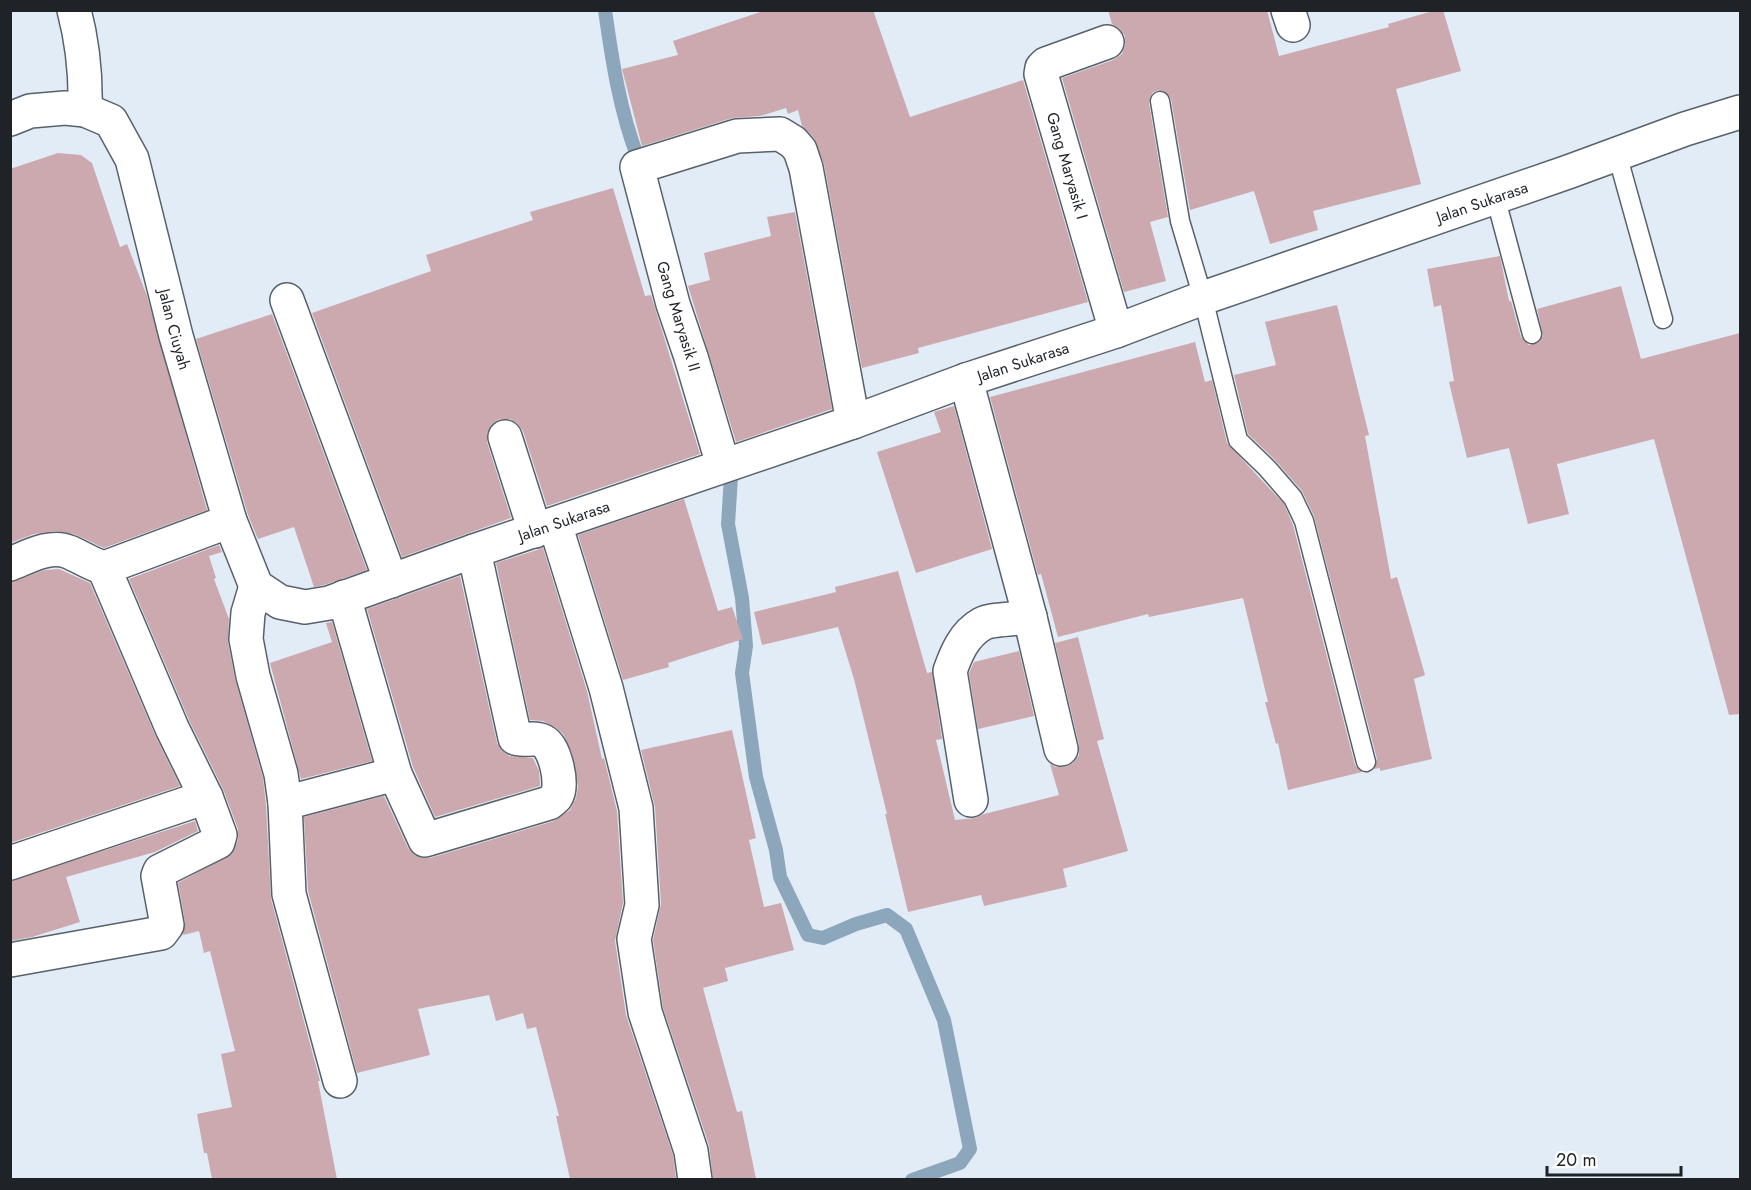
<svg xmlns="http://www.w3.org/2000/svg" width="1751" height="1190" font-family="Jost,sans-serif">
<style>
.lines{fill:none;stroke-linecap:round;stroke-linejoin:round}
.stream{stroke:#8ca6bb;stroke-width:14}
.building{fill:#cca9af}
.lane-casing{stroke:#58616a;stroke-width:21}
.street-casing{stroke:#58616a;stroke-width:36}
.secondary-casing{stroke:#58616a;stroke-width:36}
.lane{stroke:#fff;stroke-width:18}
.street{stroke:#fff;stroke-width:33}
.secondary{stroke:#fff;stroke-width:33}
.labels{text-anchor:middle;stroke-width:4.5;stroke-linejoin:round;paint-order:stroke}
.street-label{font-size:16px;fill:#1f2327;stroke:#fff}
</style>
<rect width="100%" height="100%" fill="#e1ecf6"/>
<g class="lines">
<path class="stream" d="M605 10C612 60 620 112 638 158
M731 477 728 524 742 598 746 646 742 673 756 777 776 850 780 877 808 935 823 938 856 924 887 915 906 929 944 1020 970 1149 960 1163 912 1180"/>
</g>
<path class="building" d="M766 10H873L910 117 1023 80 1088 302 918 348 919 353 862 368 824 164 814 138 802 126 798 110 788 114 786 108 760 116 732 118 642 146 622 69 678 55 673 41Z
M1108 10H1267L1279 56 1389 27 1388 24 1436 10H1443L1461 71 1396 89 1421 184 1313 211 1318 230 1270 244 1254 191 1190 210 1171 99 1164 91 1159 90 1153 92 1150 97 1149 103 1168 217 1150 222 1166 281 1124 292 1062 78 1113 60 1122 54 1125 45V36L1119 28 1112 24Z
M58 153 81 155 92 163 120 247 127 244 147 296 207 510 104 548 74 534 55 531 34 534 10 543V169Z
M613 188 645 296 651 295 700 454 547 506 523 431 517 423 510 419H499L491 425 487 434V442L511 518 402 557 312 313 431 271 426 255 533 220 530 212Z
M795 212 832 409 736 442 688 286 710 280 704 253 771 236 767 217Z
M1500 256 1509 301H1511L1521 337 1529 345 1539 342 1543 336 1537 309 1621 286 1641 359 1740 333V714L1729 715 1654 439 1557 464 1569 514 1528 524 1509 448 1467 458 1449 382 1454 381 1441 305 1434 307 1427 269Z
M1337 305 1369 435 1365 436 1391 579 1397 577 1425 675 1414 679 1432 759 1380 771V768L1374 769 1377 759 1314 516 1302 491 1275 460 1248 434 1234 375 1276 365 1265 322Z
M272 314 367 570 324 585 314 587 294 527 258 539 248 515 196 339Z
M1195 342 1205 382 1212 380 1227 443 1284 504 1293 525 1355 765 1362 772 1288 790 1278 743 1276 744 1265 702H1268L1243 598 1149 617 1148 614 1058 637 1041 574 1038 575 990 397Z
M954 406 992 549 916 573 877 452 941 432 934 412Z
M684 499 718 611 732 607 743 639 668 663 669 667 623 680 578 535Z
M219 545 222 552 209 556 216 578 214 579 229 619 228 642 235 679 263 778 266 805 271 899 320 1081H318L337 1179H212L207 1153H204L197 1114 232 1107 221 1054 235 1051 210 951 204 953 199 931 183 935 185 922 178 883 232 854 238 840V829L223 789 189 720 129 579Z
M543 548 587 691 602 759 604 758 617 811 623 903 615 941 626 1015 673 1155 676 1179H570L556 1116H559L536 1027 527 1029 523 1013 496 1021 489 995 418 1009 430 1055 357 1073 308 891 304 817 384 796 408 848 414 855 422 858H430L554 821 570 810 576 798 578 786 572 753 563 734 555 727 543 721 530 720 496 563Z
M59 569 90 583 155 735 180 786 10 843V582L45 570Z
M898 571 927 673 932 672 942 739 936 740 955 820 975 818 984 814 1059 795 1050 764 1056 767H1065L1073 763 1079 755V745L1055 643 1078 637 1104 739 1097 741 1128 851 1063 869 1067 887 984 906 981 895 908 912 885 814H887L854 679 838 627 762 645 754 612 836 592 835 587Z
M460 576 497 743 502 751 509 756 533 758 539 771 540 784V786L435 817 413 767 367 609Z
M332 622 372 761 301 779 270 663 332 642 326 623Z
M1019 651 1034 716 978 729 969 673 974 662Z
M732 730 756 838 749 840 764 907 781 903 794 950 725 968 728 981 703 988 737 1112 742 1111 756 1179H713L709 1145 663 1008 653 940 661 904 655 807 641 750Z
M195 821 198 831 155 852 66 877 80 922 32 937 10 941V881Z"/>
<g class="lines">
<defs>
<path id="lane" d="M1160 101 1180 221 1203 298 1238 440 1267 468 1293 498 1304 521 1366 762
M1617 154 1663 319
M1495 196 1532 334"/>
<g id="street">
<path d="M74 10C83 44 86 76 85 110"/>
<path d="M1288 10 1293 25"/>
<path id="s1" d="M1107 42 1046 64 1042 68 1041 74 1116 331"/>
<path d="M287 300 391 581"/>
<path d="M966 380 1030 617 1061 749"/>
<path d="M505 437 535 531"/>
<path d="M723 465 691 357 673 304 637 167 737 136 780 134 793 142 800 150 806 168 853 422"/>
<path d="M555 524 606 688 636 808 642 905 634 939 645 1012 691 1151 695 1180"/>
<path d="M10 564C28 557 50 544 69 552 81 557 91 564 104 568L230 521"/>
<path d="M256 586 248 613 246 639 253 676 281 774 285 803 289 894 340 1081"/>
<path d="M344 597 395 774 425 840 549 803C552 801 554 799 556 797 564 785 555 747 543 741 533 736 524 742 515 738L474 551"/>
<path d="M971 800 950 671C956 654 964 634 982 624 991 619 1018 619 1030 617"/>
<path d="M285 803 395 774"/>
<path d="M10 863 206 797"/>
<path d="M10 960 161 933 167 925 158 876 160 871 218 842 220 835 206 797 172 728 104 568"/>
</g>
<g id="secondary">
<path id="s2" d="M10 119 30 111 65 108 85 110 111 121 132 159 176 336 230 521 256 586 280 602 305 607 329 603 474 551 853 422 966 380 1116 331 1203 298 1568 172 1685 129 1740 112"/>
</g>
</defs>
<use href="#lane" class="lane-casing"/>
<use href="#street" class="street-casing"/>
<use href="#secondary" class="secondary-casing"/>
<use href="#lane" class="lane"/>
<use href="#street" class="street"/>
<use href="#secondary" class="secondary"/>
</g>
<g class="labels">
<g class="street-label">
<text dy="6" stroke="none"><textPath href="#s1" startOffset="172">Gang Maryasik I</textPath></text>
<text dy="6" stroke="none"><textPath href="#s2" startOffset="1893">Jalan Sukarasa</textPath></text>
<text transform="translate(679 316) rotate(73)" y="6">Gang Maryasik II</text>
<text dy="6" stroke="none"><textPath href="#s2" startOffset="324">Jalan Ciuyah</textPath></text>
<text dy="6" stroke="none"><textPath href="#s2" startOffset="1407">Jalan Sukarasa</textPath></text>
<text dy="6" stroke="none"><textPath href="#s2" startOffset="921">Jalan Sukarasa</textPath></text>
</g>
</g>
<rect width="1751" height="1190" fill="none" stroke="#1f2327" stroke-width="24"/>
<path d="M1547 1166v9h134v-9" fill="none" stroke="#1f2327" stroke-width="3"/>
<text x="1556" y="1166" font-size="18" fill="#1f2327" stroke="#ffffff" stroke-width="4.5" paint-order="stroke">20 m</text>
</svg>
